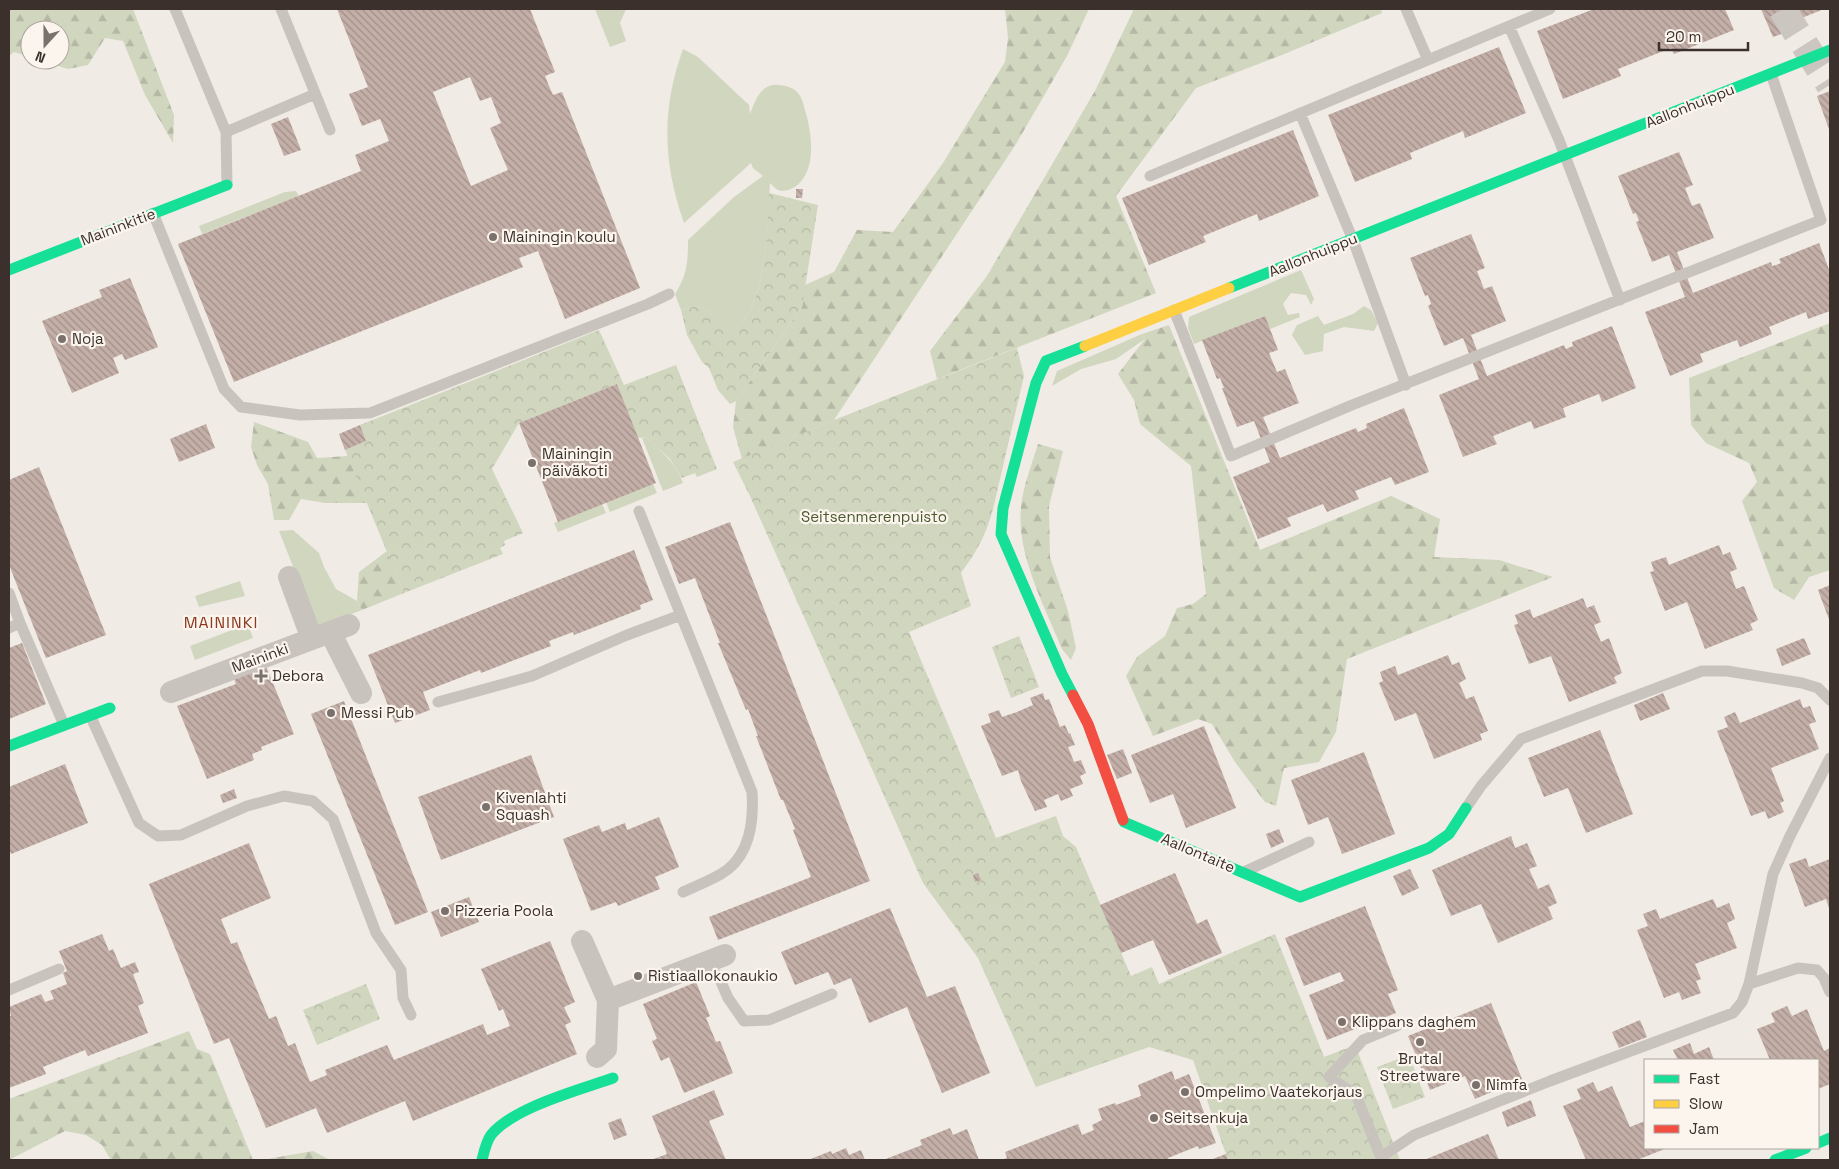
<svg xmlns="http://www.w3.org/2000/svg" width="1839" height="1169" font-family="'Space Grotesk',sans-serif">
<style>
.grass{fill:#d1d6bf}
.forest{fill:url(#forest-firs)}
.park{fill:url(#park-crowns)}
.building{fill:url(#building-back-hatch);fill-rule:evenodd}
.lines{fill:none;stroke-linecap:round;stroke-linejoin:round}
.secondary-tunnel{stroke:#ccc6c0;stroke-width:28;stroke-dasharray:28 14;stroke-linecap:butt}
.lane{stroke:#c9c3be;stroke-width:11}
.street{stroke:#c9c3be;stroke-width:22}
.fast{stroke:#16e098;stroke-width:11}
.slow{stroke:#ffcf43;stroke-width:11}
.jam{stroke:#f24e42;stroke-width:11}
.poi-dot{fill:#7a716c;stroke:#fbf5ee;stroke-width:2}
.labels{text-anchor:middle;stroke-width:4.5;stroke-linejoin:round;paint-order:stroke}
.street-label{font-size:15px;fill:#3b302b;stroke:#fbf5ee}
.poi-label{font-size:15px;fill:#3b302b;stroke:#fbf5ee;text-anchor:start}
.park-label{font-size:15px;fill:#4a5a2e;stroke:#fbf5ee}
.neighbourhood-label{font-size:16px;letter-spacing:1px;fill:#8c3b22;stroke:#fbf5ee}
</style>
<defs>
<pattern id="forest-firs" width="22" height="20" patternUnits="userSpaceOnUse" patternTransform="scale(1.25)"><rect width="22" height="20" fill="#d1d6bf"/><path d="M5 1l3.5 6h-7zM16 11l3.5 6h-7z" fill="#b4b8a4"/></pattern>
<pattern id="park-crowns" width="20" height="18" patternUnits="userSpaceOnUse" patternTransform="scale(1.25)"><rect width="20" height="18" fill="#d1d6bf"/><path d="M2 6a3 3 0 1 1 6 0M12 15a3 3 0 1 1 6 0" fill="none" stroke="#b4b8a4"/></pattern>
<pattern id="building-back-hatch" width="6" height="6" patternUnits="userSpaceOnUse" patternTransform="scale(1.25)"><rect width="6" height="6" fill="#c3afa7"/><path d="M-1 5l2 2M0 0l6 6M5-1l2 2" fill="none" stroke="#a08f88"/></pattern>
</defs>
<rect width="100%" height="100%" fill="#f0ebe5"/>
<path class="grass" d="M595 9H626L620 23 626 41 610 47Z
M683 49 698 57 749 105 750 114C755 101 761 82 780 85 786 86 792 87 797 92 802 97 803 103 805 110 812 133 818 173 793 188 789 190 783 192 778 190 776 189 772 185 770 183 767 229 769 303 731 335L708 311 696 306 681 310 675 294C687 275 688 263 688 240L734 197 763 176 753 168 751 163 684 223C663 163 661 110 683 49Z
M296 191 299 196 202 234 199 226 285 192Z
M1301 270 1314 299 1311 305 1306 295 1291 293 1283 304 1288 315 1299 313 1300 317 1270 329 1264 316 1194 344 1188 328 1189 317Z
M1364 306 1371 310 1378 323 1374 331 1344 327 1324 334 1323 351 1305 355 1292 335 1297 325 1318 316 1324 325 1353 314Z
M1142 334 1145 339 1116 359 1081 369 1052 386 1057 371Z
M646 437C661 451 676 463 683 483L663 491 642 438Z
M653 484 657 493 610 512 606 502Z
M602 504 606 513 558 532 554 523Z
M293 530 319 553 324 567 336 589 357 601 362 610 317 627 279 531Z
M240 581 245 596 199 607 195 596Z
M248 624 253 638 195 660 190 646Z"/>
<path class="forest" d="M9 9H133L174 115 173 143 145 95 123 41 105 38 88 65 68 69 39 60H60V30H30V57L14 52 9 56Z
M1005 9H1089L1067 56 1016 144 834 420 742 459 733 427 736 401 802 307 805 285 834 272 857 230 893 232 943 163 1005 62 1008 38Z
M1134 9H1381L1382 13 1282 55 1196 88 1116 196 1156 293 937 379 930 351 987 276 1096 89Z
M1830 323V570L1809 577 1794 600 1774 588 1742 501 1757 482 1749 463 1706 443 1691 425 1689 378Z
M1169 325 1260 550 1391 496 1440 519 1434 557 1499 560 1553 577 1347 659 1336 732 1319 762 1284 768 1276 806 1265 802 1235 762 1212 724 1198 719 1153 736 1126 676 1137 657 1165 636 1177 608 1193 604 1206 594 1191 466 1140 424 1134 400 1118 374 1145 339 1142 334Z
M254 422 308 442 317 458 348 456 367 503H325L301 499 289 520H274L268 484 257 465 251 447Z
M1038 444 1063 451 1049 506 1050 557 1068 611 1076 648 1071 660 1062 649C1045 607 1016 554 1021 507 1023 486 1032 464 1038 444Z
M387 551 404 593 362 610 357 601 359 572Z
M189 1031 197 1049 210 1054 253 1160H111L102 1145 86 1135 65 1131 9 1160V1099Z
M313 1151 330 1160H262Z"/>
<path class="park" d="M769 193 818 205 802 307 736 401 730 404 718 390 709 368 702 362 687 335 681 310 696 306 708 311 731 334C767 307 767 235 769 193Z
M599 330 624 385 676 365 717 469 697 477 695 473 682 478 670 459 646 437 638 438 617 384 519 423 492 469 523 533 504 541 505 545 500 548 503 554 404 593 345 450 366 441 360 425Z
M1017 348 1024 376 993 509C986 535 977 551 961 573L971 606 909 632 996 838 1056 816 1063 836 1076 847 1131 976 1152 967 1159 984 1275 934 1324 1057 1355 1045 1400 1160H1228L1193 1060 1149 1047 1036 1087 978 958 923 883 749 494 733 462 834 420Z
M1019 636 1039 687 1011 698 992 647Z
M366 984 380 1019 317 1045 303 1010Z
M1409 1055 1425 1097 1393 1109 1377 1067Z"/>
<path class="building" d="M337 9H530L555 72 545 76 549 86 553 95 562 92 640 288 565 319 538 251 519 258 523 267 234 382 178 244 361 171 355 155 389 141 380 119 362 126 358 116 349 94 368 87ZM470 77 480 101 491 97 501 123 490 128 508 170 471 186 433 92Z
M1594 9H1725L1734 30 1674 54 1671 48 1618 69 1621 76 1563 99 1537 31Z
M1761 9H1824L1787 24 1790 31 1773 37Z
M1499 47 1526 113 1465 138 1463 131 1410 153 1412 159 1355 182 1328 115Z
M1830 91V132L1817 96Z
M288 117 301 150 284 156 271 124Z
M1293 130 1319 196 1259 221 1257 214 1203 236 1206 242 1149 265 1122 198Z
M1679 152 1693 185 1685 188 1692 206 1700 203 1714 238 1677 252 1693 293 1771 262 1772 266 1776 265 1781 263 1779 259 1819 243 1830 272V311L1808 319 1806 312 1769 327 1772 334 1740 347 1737 340 1700 354 1703 362 1670 376 1645 312 1685 297 1669 255 1652 262 1636 222 1639 221 1636 213 1633 214 1618 176Z
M796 189H803L802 198H796Z
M1471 234 1485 268 1477 271 1484 289 1492 286 1506 321 1471 335 1487 376 1564 345 1566 349 1573 346 1572 342 1612 326 1636 388 1602 402 1599 394 1563 408 1566 417 1534 429 1531 421 1493 436 1497 444 1463 457 1439 395 1479 379 1463 338 1444 346 1428 306 1431 304 1428 295 1425 296 1410 258Z
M130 278 158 347 125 360 122 354 113 358 119 373 72 393 42 321 102 297 99 290Z
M1265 316 1278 350 1269 353 1277 372 1285 369 1299 403 1263 417 1280 458 1356 428 1358 432 1367 428 1366 424 1404 408 1429 472 1395 485 1391 477 1355 491 1359 499 1327 512 1323 504 1287 518 1291 526 1258 539 1233 477 1270 462 1254 421 1237 427 1222 388H1224L1220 378 1217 379 1202 340Z
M617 384 656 483 558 522 519 423Z
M206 424 215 448 179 462 170 439Z
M360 425 366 441 345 450 339 434Z
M39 467 106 635 46 658 9 565V480Z
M730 522 870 881 718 940 709 917 811 877 793 830 795 829 783 800H781L756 736H758L748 709 746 710 718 643H720L695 578 679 584 665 547Z
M1719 545 1723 555 1730 552 1737 569 1730 572 1736 589 1744 586 1758 620 1750 624 1753 630 1705 649 1687 602 1665 611 1650 572 1654 571 1651 562 1666 557 1669 565Z
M634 550 653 600 640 605 641 609 574 635 573 632 549 641 551 646 481 673 480 670 423 692 430 710 395 723 368 655Z
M1830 585V622L1818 590Z
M1583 598 1587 608 1594 605 1601 622 1594 625 1601 642 1609 638 1622 673 1614 677 1617 683 1569 702 1551 656 1529 664 1514 625 1518 624 1515 615 1530 609 1533 618Z
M1804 638 1811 654 1782 666 1776 649Z
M22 643 46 704 9 719V648Z
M1448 655 1452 665 1459 662 1466 679 1459 683 1464 694 1466 699 1474 696 1488 731 1480 734 1482 740 1434 759 1416 713 1395 721 1379 683 1383 681 1380 672 1395 666 1398 675Z
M265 664 294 734 261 747 262 750 252 754 254 760 207 779 177 706 236 684 233 676Z
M1043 693 1045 700 1049 699 1060 727 1065 725 1069 734 1070 733 1075 745 1068 747 1074 762 1081 760 1086 773 1080 776 1083 784 1070 789 1073 796 1061 801 1058 794 1044 800 1047 807 1035 811 1021 781 1018 770 1002 776 981 726 991 722 988 714 999 710 1002 717 1017 712 1033 705 1030 698Z
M1663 693 1670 709 1640 721 1634 705Z
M1800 699 1803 708 1810 706 1816 722 1809 724 1819 749 1771 768 1784 801 1780 803 1784 812 1768 819 1765 811 1751 816 1717 731 1728 727 1724 717 1735 712 1740 723Z
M344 701 428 912 395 925 311 714Z
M1204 726 1236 808 1186 828 1173 794 1150 803 1131 755Z
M1600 730 1633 814 1586 833 1568 788 1544 797 1528 758Z
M1123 749 1132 773 1117 779 1107 755Z
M1364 752 1395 834 1342 854 1328 817 1308 825 1291 780Z
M531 755 554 817 441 860 418 797Z
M65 764 88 823 11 854 9 848V787Z
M234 789 237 798 223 803 220 795Z
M659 817 679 867 655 877 660 889 618 906 616 902 591 911 563 839 599 825 602 832 625 823 627 830Z
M1279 829 1284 842 1271 848 1266 834Z
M1511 836 1515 848 1527 843 1537 866 1529 869 1538 889 1549 884 1557 903 1548 907 1553 919 1498 943 1481 904 1451 916 1432 870Z
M249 843 271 898 221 919 231 944 237 942 269 1019 276 1016 288 1046 295 1043 310 1082 327 1075 325 1070 387 1045 394 1060 483 1024 487 1035 510 1026 503 1009 499 1011 481 969 550 941 575 1002 564 1007 571 1022 565 1025 577 1054 413 1121 405 1101 327 1133 316 1108 266 1128 229 1038 214 1044 149 884Z
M1806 858 1809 867 1830 859V911L1826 899 1805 907 1789 864Z
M1410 869 1419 888 1402 896 1393 876Z
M978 873 981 880 975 882 973 875Z
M1175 873 1197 924 1207 919 1222 953 1169 975 1153 940 1121 953 1100 905Z
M469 897 479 922 441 937 431 912Z
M1713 899 1717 908 1729 903 1735 919 1727 923 1737 948 1695 964 1701 979 1696 981 1701 993 1682 1000 1679 992 1664 998 1637 930 1648 926 1643 914 1656 909 1660 919Z
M1365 906 1398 990 1388 994 1396 1013 1327 1040 1309 995 1344 981 1340 972 1304 986 1285 938Z
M890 908 927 997 955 986 990 1073 942 1093 907 1007 869 1023 851 978 834 985 828 972 795 985 781 952Z
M102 934 109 951 113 949 121 968 135 962 139 972 133 974 144 1003 138 1006 148 1033 88 1056 85 1050 43 1067 46 1074 9 1088V1016H11L9 1007 41 994 45 1002 54 999 50 991 67 984 63 973 67 971 59 951Z
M696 982 710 1016 706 1018 716 1042 720 1041 733 1073 684 1093 669 1057 661 1061 652 1041 657 1039 643 1004Z
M1491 1003 1522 1079 1475 1099 1465 1076 1430 1090 1408 1036Z
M1787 1006 1792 1016 1807 1009 1824 1051 1830 1048V1084L1818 1089V1060H1770L1757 1029 1775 1022 1771 1013Z
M1640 1020 1647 1037 1619 1048 1612 1032Z
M1690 1043 1694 1054 1709 1047 1714 1060H1678L1673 1050Z
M1172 1071 1175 1080 1189 1074 1216 1143 1199 1149 1198 1146 1168 1158 1169 1160H1001L1007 1158 1005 1152 1078 1124 1082 1135 1094 1130 1092 1125 1102 1120 1098 1109 1115 1103 1116 1105 1141 1096 1138 1085Z
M1593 1082 1598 1092 1612 1086 1630 1127 1645 1121V1148H1667L1637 1160H1586L1563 1106 1581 1099 1577 1089Z
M714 1090 724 1115 709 1121 726 1160H651L667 1154 652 1116Z
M1531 1100 1536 1116 1507 1127 1502 1112Z
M621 1118 627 1135 614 1140 608 1123Z
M950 1128 953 1135 967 1129 979 1160H883L922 1145 920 1140Z
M1488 1134 1499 1160H1424Z
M846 1148 849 1155 861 1150 865 1160H808L831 1151 832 1154Z
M1226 1154 1228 1160H1210Z"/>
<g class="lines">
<path class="secondary-tunnel" d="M1782 9 1830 85"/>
<path class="lane" d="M175 9 226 132
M281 9 330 130
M1406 9 1428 60
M1509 26 1559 140 1620 300
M1300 113 1353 240 1406 385
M1150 176 1550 9
M227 185 226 132 315 94
M153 213 224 389 241 407 300 415 370 413 648 304 669 294
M1174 310 1231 456 1352 405 1821 220 1771 74
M639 511 752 792C754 822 750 857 721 874 709 881 696 886 683 892
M9 593 20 623
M9 628 20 623 64 725
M438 702 532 676 627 635 681 615
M90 715 139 823 158 836 181 835 247 806 284 796 313 801 333 819 376 933 401 970 403 998 411 1015
M1466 808 1481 786 1521 739 1702 671H1727L1802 683 1818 688 1830 700
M1246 871 1309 842
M718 975 728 998 744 1021 769 1020 832 994
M1749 984 1798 968 1817 970 1824 978 1830 992
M9 990 59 969
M1381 1157 1414 1135 1550 1081 1733 1013 1742 1002 1749 984 1773 874 1790 836 1830 758
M1382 1160 1356 1095 1329 1077 1363 1040 1397 1026"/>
<path class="street" d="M289 577 312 639
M330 632 361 693
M171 692 349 625
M582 941 608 1000 606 1049 597 1057
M608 1000 725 955"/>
<path class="fast" d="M9 270 227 185
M1229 288 1830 50
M1073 695 1062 674 1001 534 1003 508 1036 383 1046 361 1085 346
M9 746 110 708
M1123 820 1124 822 1300 897 1429 848 1449 834 1466 808
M1818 1143 1830 1138
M482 1160C484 1152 486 1142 491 1135 514 1107 579 1090 613 1078
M1775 1160 1806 1148"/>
<path class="slow" d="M1085 346 1229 288"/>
<path class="jam" d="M1073 695 1088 724 1123 820"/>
</g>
<g class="poi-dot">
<circle cx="493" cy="237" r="5"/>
<circle cx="62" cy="339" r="5"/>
<circle cx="532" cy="463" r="5"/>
<path d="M258.5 668.5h5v5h5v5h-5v5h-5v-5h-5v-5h5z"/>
<circle cx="331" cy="713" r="5"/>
<circle cx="486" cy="807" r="5"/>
<circle cx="445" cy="911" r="5"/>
<circle cx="638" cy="976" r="5"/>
<circle cx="1342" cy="1022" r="5"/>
<circle cx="1420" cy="1042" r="5"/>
<circle cx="1476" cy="1085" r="5"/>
<circle cx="1185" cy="1092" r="5"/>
<circle cx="1154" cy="1118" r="5"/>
</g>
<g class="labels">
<g class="street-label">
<text transform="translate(1690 106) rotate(-22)" y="5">Aallonhuippu</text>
<text transform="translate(118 227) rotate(-21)" y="5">Maininkitie</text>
<text transform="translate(1313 255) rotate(-22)" y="5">Aallonhuippu</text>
<text transform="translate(260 658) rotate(-20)" y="5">Maininki</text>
<text transform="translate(1198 853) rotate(23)" y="5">Aallontaite</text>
</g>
<g class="poi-label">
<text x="503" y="242">Mainingin koulu</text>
<text x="72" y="344">Noja</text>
<text x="542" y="459">Mainingin<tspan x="542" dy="17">päiväkoti</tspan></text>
<text x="272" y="681">Debora</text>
<text x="341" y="718">Messi Pub</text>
<text x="496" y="803">Kivenlahti<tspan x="496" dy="17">Squash</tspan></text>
<text x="455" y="916">Pizzeria Poola</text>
<text x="648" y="981">Ristiaallokonaukio</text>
<text x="1352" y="1027">Klippans daghem</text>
<text x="1420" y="1064" text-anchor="middle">Brutal<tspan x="1420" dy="17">Streetware</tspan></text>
<text x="1486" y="1090">Nimfa</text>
<text x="1195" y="1097">Ompelimo Vaatekorjaus</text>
<text x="1164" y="1123">Seitsenkuja</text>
</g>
<g class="park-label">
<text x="874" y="522">Seitsenmerenpuisto</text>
</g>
<g class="neighbourhood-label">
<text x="221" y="628">MAININKI</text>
</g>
</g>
<rect width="1839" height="1169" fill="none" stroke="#3b302b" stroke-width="20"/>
<rect x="1644" y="1059" width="175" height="90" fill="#fbf5ee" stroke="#aea6a0"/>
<rect x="1654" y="1075" width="25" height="8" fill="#16e098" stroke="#aea6a0"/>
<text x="1689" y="1084" font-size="15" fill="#3b302b">Fast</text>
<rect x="1654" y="1100" width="25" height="8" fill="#ffcf43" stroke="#aea6a0"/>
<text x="1689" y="1109" font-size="15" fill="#3b302b">Slow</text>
<rect x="1654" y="1125" width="25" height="8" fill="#f24e42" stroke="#aea6a0"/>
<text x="1689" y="1134" font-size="15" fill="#3b302b">Jam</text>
<g transform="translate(45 45) rotate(201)"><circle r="24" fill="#fbf5ee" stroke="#aea6a0"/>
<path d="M0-4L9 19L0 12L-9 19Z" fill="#7a716c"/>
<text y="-8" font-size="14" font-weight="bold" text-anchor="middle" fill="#3b302b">N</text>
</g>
<path d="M1659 42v8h89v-8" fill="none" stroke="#3b302b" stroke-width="2.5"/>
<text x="1666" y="42" font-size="15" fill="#3b302b" stroke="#fbf5ee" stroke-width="4" paint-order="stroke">20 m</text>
</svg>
